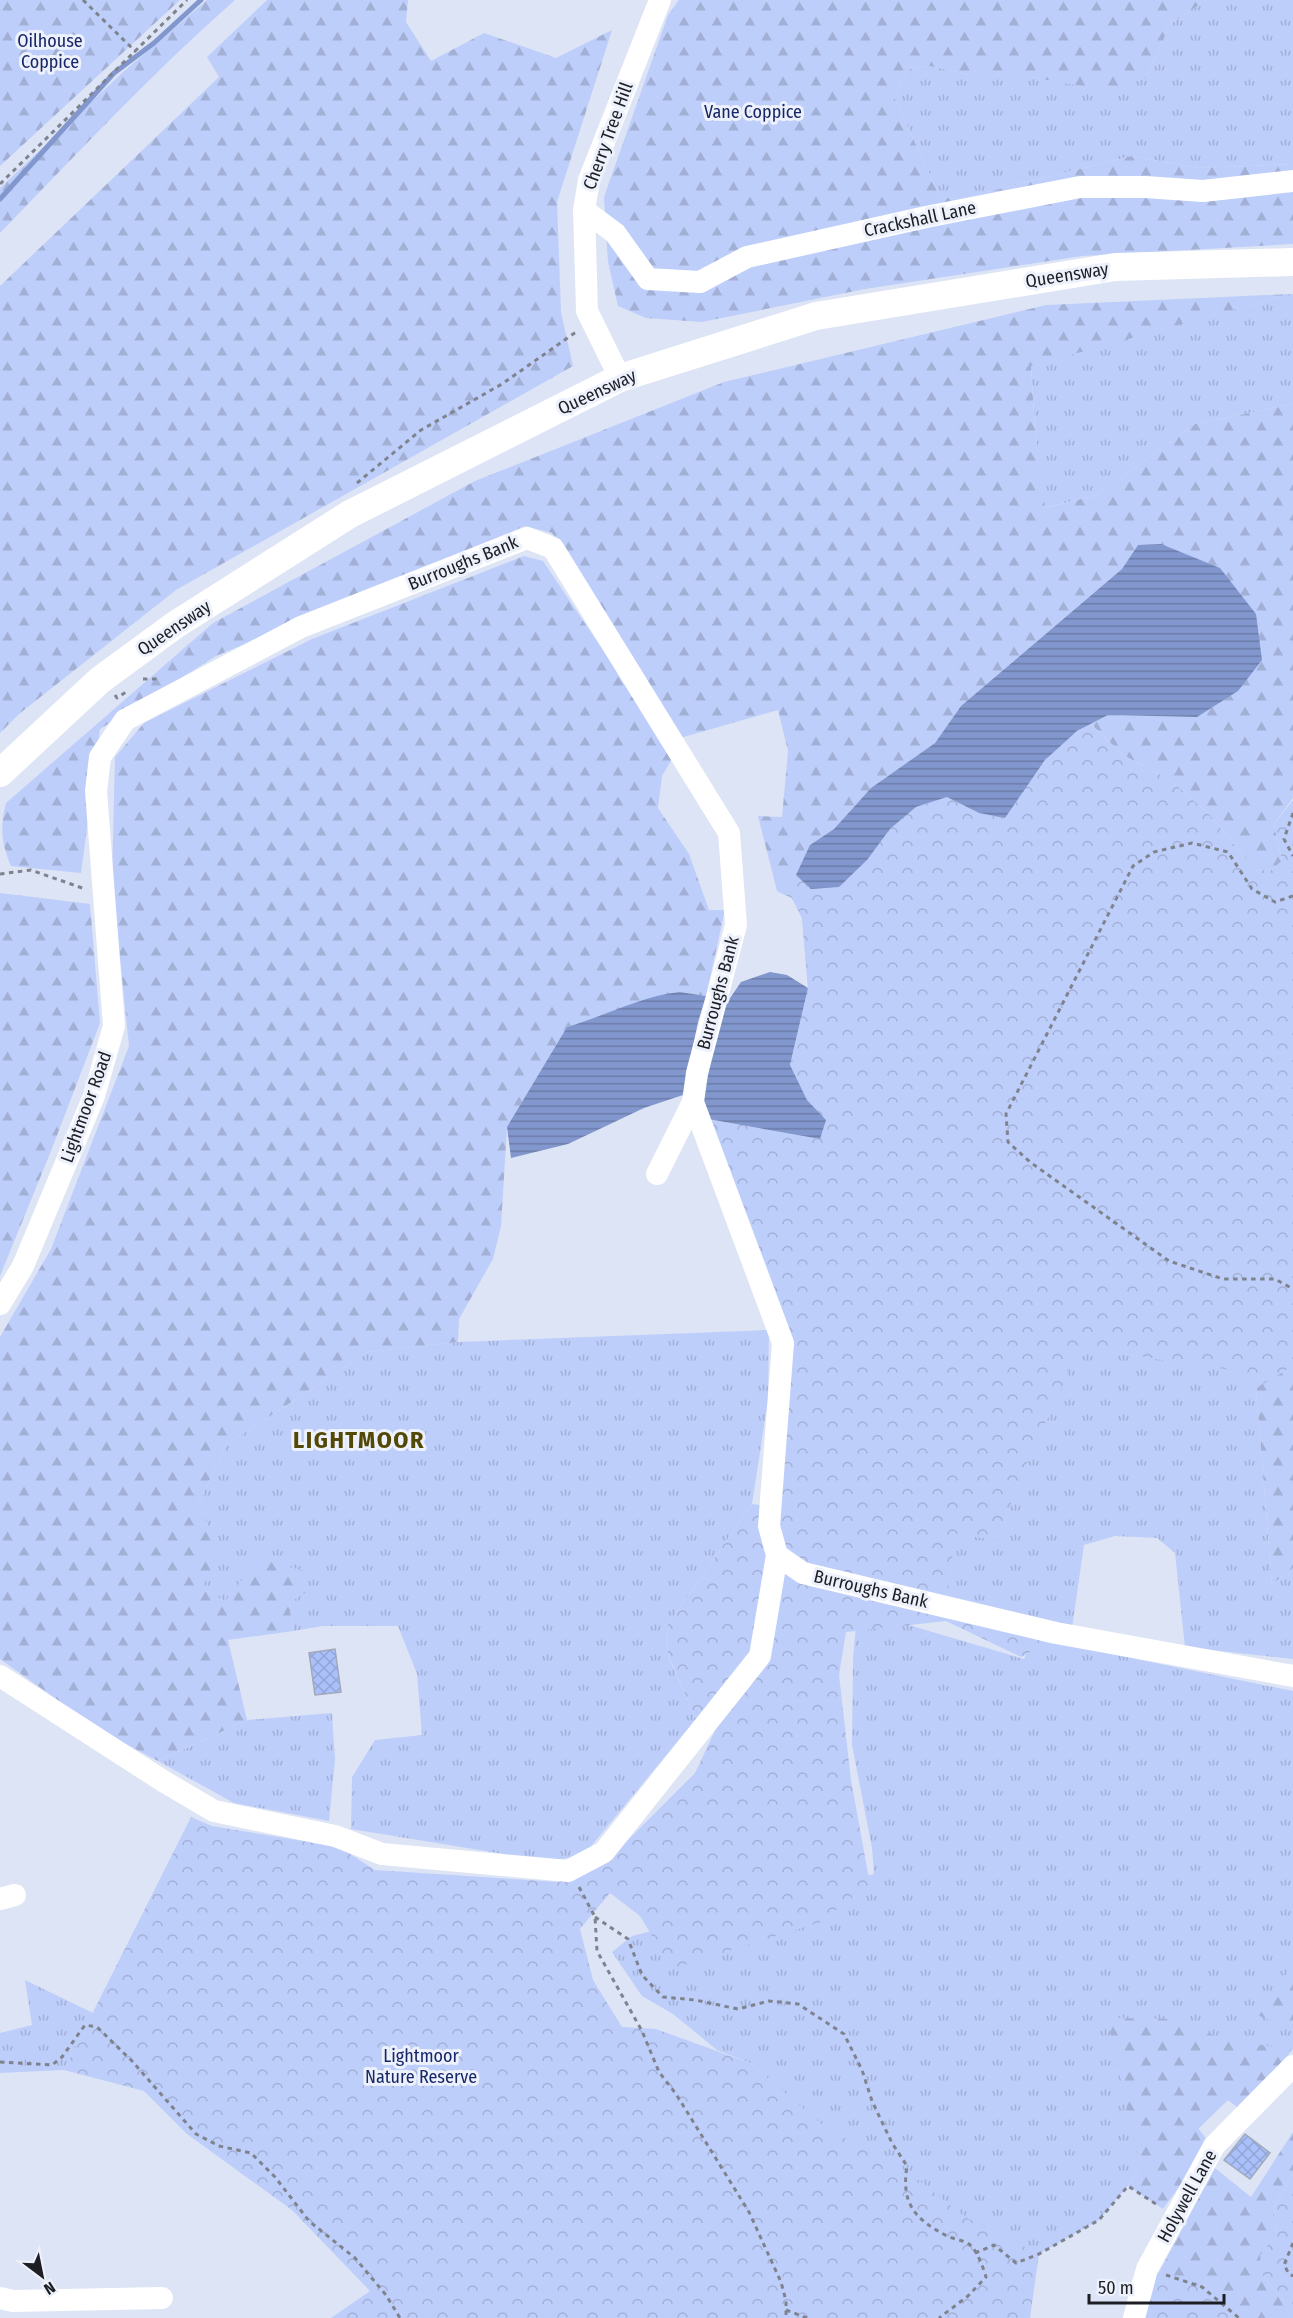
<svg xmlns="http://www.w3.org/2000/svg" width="1293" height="2318" font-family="'Fira Sans Condensed',sans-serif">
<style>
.grass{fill:url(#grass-tufts)}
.forest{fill:url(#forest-firs)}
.park{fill:url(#park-crowns)}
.water{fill:url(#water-rules)}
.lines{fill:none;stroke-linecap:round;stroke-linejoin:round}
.stream{stroke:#8297ce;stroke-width:5}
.building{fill:url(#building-cross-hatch);stroke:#a1a8b8;stroke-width:1.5}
.path{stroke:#7e838e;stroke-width:3;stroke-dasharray:4.5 4.5;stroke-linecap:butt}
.minor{stroke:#fff;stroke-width:22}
.major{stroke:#fff;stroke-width:28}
.labels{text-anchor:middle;stroke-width:6;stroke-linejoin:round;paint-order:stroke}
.park-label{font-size:18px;fill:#172667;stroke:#edf1fc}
.street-label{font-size:18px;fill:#1c1e24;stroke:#edf1fc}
.district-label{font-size:24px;font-weight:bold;letter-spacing:1.5px;fill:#534806;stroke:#edf1fc}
</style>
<defs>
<pattern id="grass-tufts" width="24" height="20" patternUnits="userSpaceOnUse" patternTransform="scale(1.5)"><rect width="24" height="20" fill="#becefa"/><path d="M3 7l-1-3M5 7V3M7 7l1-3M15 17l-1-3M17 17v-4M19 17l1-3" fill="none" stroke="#a3b0d6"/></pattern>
<pattern id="forest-firs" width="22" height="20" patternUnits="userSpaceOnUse" patternTransform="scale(1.5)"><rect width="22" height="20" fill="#becefa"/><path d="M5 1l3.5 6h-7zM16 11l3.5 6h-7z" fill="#a3b0d6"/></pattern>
<pattern id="park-crowns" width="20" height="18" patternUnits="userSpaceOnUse" patternTransform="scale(1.5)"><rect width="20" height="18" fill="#becefa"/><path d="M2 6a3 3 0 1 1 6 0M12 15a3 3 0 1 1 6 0" fill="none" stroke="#a3b0d6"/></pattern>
<pattern id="water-rules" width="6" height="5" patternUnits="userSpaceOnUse" patternTransform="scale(1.5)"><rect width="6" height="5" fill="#8297ce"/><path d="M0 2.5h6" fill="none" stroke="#6a7ba7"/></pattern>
<pattern id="building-cross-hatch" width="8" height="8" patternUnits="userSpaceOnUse" patternTransform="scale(1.5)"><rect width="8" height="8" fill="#aac0fa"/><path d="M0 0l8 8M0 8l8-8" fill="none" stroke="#92a5d6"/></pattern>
</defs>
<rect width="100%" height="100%" fill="#dde4f5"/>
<path class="grass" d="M1207 0H1293V164L1198 168 1132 156 959 199 940 197 894 97 908 69 930 66 971 75H1019L1061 82 1146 78 1170 24Z
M1290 294H1293V404L1195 424 1097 495 1044 508 1035 430 1031 365Z
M769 1330 768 1400 752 1504 667 1626 668 1656 696 1719 583 1856 547 1861 351 1829 352 1777 375 1740 422 1735 417 1674 398 1626H323L293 1631 289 1603 225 1601 201 1589 198 1504 227 1444 368 1352 458 1342Z
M1074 1347 1225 1369 1256 1388 1272 1584 1293 1568V1659L1185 1647 1175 1553 1157 1538 1115 1536 1084 1545 1072 1628 947 1600 955 1534 1000 1540 1016 1487 1066 1376Z
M885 1618 1024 1659 1033 1638 1293 1691V2049L1241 2110 1228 2100 1198 2129 1140 2166 1128 2186 1099 2220 1039 2254 896 2192 750 2063 717 2050 673 2014 642 1996 612 1952 632 1936 874 1874 872 1848 852 1745 853 1659 856 1626Z
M332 1713 335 1760 329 1821 234 1803 158 1761 247 1720Z
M25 1980 93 2013 64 2070 0 2073V2033L32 2025Z"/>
<path class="forest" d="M0 0H180L0 166Z
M207 0H235C152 73 77 154 0 233V188L122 73Z
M267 0H408L406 22 431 61 484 33 556 58 612 30 557 202 561 312 573 366 176 590 19 714 0 733V286L219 77 207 57Z
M679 0H1207L1170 24 1146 78 1109 91 1019 75H971L930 66 908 69 894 97 940 197 959 199 1132 156 1198 168 1293 164V244L1082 256 865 289 702 322 646 318 618 306 608 262 604 197 668 15Z
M1290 294 1031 366 1035 430 1045 508 1097 495 1195 424 1293 404V798L1274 824 1282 861 1270 871 1254 869 1209 814 1170 780 1123 755 1091 724 1108 715 1197 717 1220 568 1192 557 1138 545 1122 569 961 706 935 743 871 788 834 829 810 845 811 889 947 797 979 813 1005 818 1293 1296V1568L1272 1584 1256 1388 1225 1369 1075 1347 1067 1376 1016 1487 1000 1540 955 1534 947 1600 808 988 802 918 792 898 777 891 758 816 782 817 788 751 778 710 680 738 552 533 525 526 216 656 100 729 81 873 11 866C1 843 0 826 6 803L213 623 475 481 724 382 1046 305Z
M524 556 543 561 674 756 662 776 658 808 689 854 709 910H725L706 996 680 992 567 1027 507 1127 501 1226 493 1259 459 1319 458 1342 368 1352 227 1444 198 1504 210 1530 214 1563 202 1589 225 1601 259 1559 305 1571 308 1591 289 1603 293 1631 228 1640 247 1720 158 1761 101 1731 0 1659V1337L51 1249 129 1046 112 880 115 757 144 723 312 639Z
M0 893 90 904 100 1023 51 1151 0 1276Z
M1293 1966V2030L1255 2014Z
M1107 2018 1179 2019 1219 2038 1292 2050 1241 2110 1228 2100 1198 2128 1210 2144 1163 2209 1128 2186 1140 2166Z
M1293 2132V2174L1274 2207 1276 2235 1262 2274 1286 2305 1291 2318H1145L1152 2285 1215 2168 1251 2197Z"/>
<path class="park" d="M1091 724 1123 755 1170 780 1209 814 1254 869 1270 871 1282 861 1274 824 1293 800V1366L1256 1388 1225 1369 1074 1347 1067 1376 1016 1487 1000 1540 955 1534 947 1600 1036 1619 1046 1643 1021 1657 946 1621 846 1632 839 1675 851 1780 870 1884 821 1922 672 1969 640 1916 610 1893 580 1929 593 1980 622 2027 656 2029 750 2063 825 2127 911 2174 965 2217 1039 2254 1030 2318H331L370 2291 292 2210 187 2134 144 2091 64 2070 191 1817 212 1826 339 1847 375 1870 559 1882 614 1854 695 1773 728 1703 696 1719 668 1655 667 1626 752 1504 778 1507 793 1348 708 1119 819 1139 825 1120 807 1100 790 1066 808 988 802 918 792 898 777 891 796 875 811 889 867 860 890 829 916 807 947 797 979 813 1005 818C1029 783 1051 742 1091 724Z
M1293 2174V2318H1291L1286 2305 1262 2274 1260 2255 1276 2235 1274 2207Z
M1147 2269 1202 2287 1239 2318H1134Z"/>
<path class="water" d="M1161 544 1220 568 1256 614 1262 660 1238 691 1197 717 1108 715 1077 731 1045 760 1005 818 979 813 947 797 916 807 890 829 867 860 839 887 811 889 796 875 810 845 834 829 871 788 935 743 961 706 1122 569 1138 545Z
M770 972 787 975 808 988 790 1065 807 1100 826 1120 820 1139 708 1119 702 1102 722 1010 741 982Z
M680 992 706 996 698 1022 683 1095 644 1108 568 1144 511 1158 507 1127 567 1027C605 1016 641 996 680 992Z"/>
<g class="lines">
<path class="stream" d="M0 199 114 73 154 43 201 0"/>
</g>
<path class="building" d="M335 1649 341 1692 315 1695 309 1653Z
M1245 2134 1270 2153 1250 2179 1224 2160Z"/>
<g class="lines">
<path class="path" d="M83 0 136 52
M0 184 187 0
M357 483 421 430 502 384 576 332
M143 679H160
M115 695 117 698 126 692
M1293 813 1284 839 1293 856
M0 874 31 870 85 889
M1293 896 1275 902 1252 889 1228 852 1192 843 1154 852 1133 866 1006 1114 1008 1142 1030 1162 1169 1261 1223 1279H1275L1293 1289
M579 1887 595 1917 597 1951 642 2031 659 2072 676 2094 749 2212 781 2282 786 2301V2318
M595 1917 628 1939 642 1975 663 1997 695 2000 738 2009 769 2001 798 2004 844 2034 862 2070 872 2101 892 2143 907 2166C901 2203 914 2219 947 2236 953 2239 963 2240 969 2244 977 2250 983 2267 986 2277L968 2296 939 2318
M0 2062 52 2065 62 2057 85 2025 97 2027 132 2061 196 2134 219 2146 251 2153 275 2177 309 2221 355 2258 386 2295 400 2318
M1293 2243 1284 2265 1289 2274 1293 2276
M975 2253 994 2245 1016 2263 1039 2254 1099 2220 1128 2186 1159 2206
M1166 2275 1202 2287 1239 2318
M786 2310 807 2318"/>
<path class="minor" d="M584 210 615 233 648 279 700 282 747 257 926 217 1080 187H1145L1203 191 1293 181
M620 378 587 311 584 210 589 180 660 0
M657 1174 693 1102
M0 1304 23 1266 94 1096 114 1026 96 791 100 757 125 720 301 627 527 538 553 548 729 833 736 925 697 1073 693 1102 783 1343 769 1526 777 1555 803 1573 1056 1633 1293 1676
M0 1676 163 1781 214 1811 335 1836 382 1854 568 1871 604 1852 760 1656 777 1555
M0 1899 15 1895
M0 2298 13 2301 162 2298
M1134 2318 1147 2269 1214 2146 1293 2066"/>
<path class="major" d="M0 773 100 680 175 625 350 514 620 378 816 316 1115 267 1293 262"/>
</g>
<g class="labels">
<g class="park-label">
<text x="50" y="47">Oilhouse<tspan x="50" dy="21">Coppice</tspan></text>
<text x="753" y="118">Vane Coppice</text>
<text x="421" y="2062">Lightmoor<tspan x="421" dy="21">Nature Reserve</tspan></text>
</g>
<g class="street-label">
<text transform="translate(608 136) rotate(-70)" y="6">Cherry Tree Hill</text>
<text transform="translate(920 219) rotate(-12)" y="6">Crackshall Lane</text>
<text transform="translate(1067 275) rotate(-9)" y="6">Queensway</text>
<text transform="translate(597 392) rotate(-25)" y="6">Queensway</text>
<text transform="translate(463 563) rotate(-22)" y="6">Burroughs Bank</text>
<text transform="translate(174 628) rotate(-34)" y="6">Queensway</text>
<text transform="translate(718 993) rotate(-75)" y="6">Burroughs Bank</text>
<text transform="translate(86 1107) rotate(-70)" y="6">Lightmoor Road</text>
<text transform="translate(871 1589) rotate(13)" y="6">Burroughs Bank</text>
<text transform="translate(1187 2196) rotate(-61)" y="6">Holywell Lane</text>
</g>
<g class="district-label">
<text x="359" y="1448">LIGHTMOOR</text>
</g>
</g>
<g transform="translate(42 2276) rotate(148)" stroke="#edf1fc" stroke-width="4.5" paint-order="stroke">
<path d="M0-4.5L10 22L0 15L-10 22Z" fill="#1c1e24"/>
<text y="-9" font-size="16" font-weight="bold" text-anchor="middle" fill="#1c1e24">N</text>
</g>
<path d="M1089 2294v9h135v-9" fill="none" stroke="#1c1e24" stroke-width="3"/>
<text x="1098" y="2294" font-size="18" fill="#1c1e24" stroke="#edf1fc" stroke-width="4.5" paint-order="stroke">50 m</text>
</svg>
